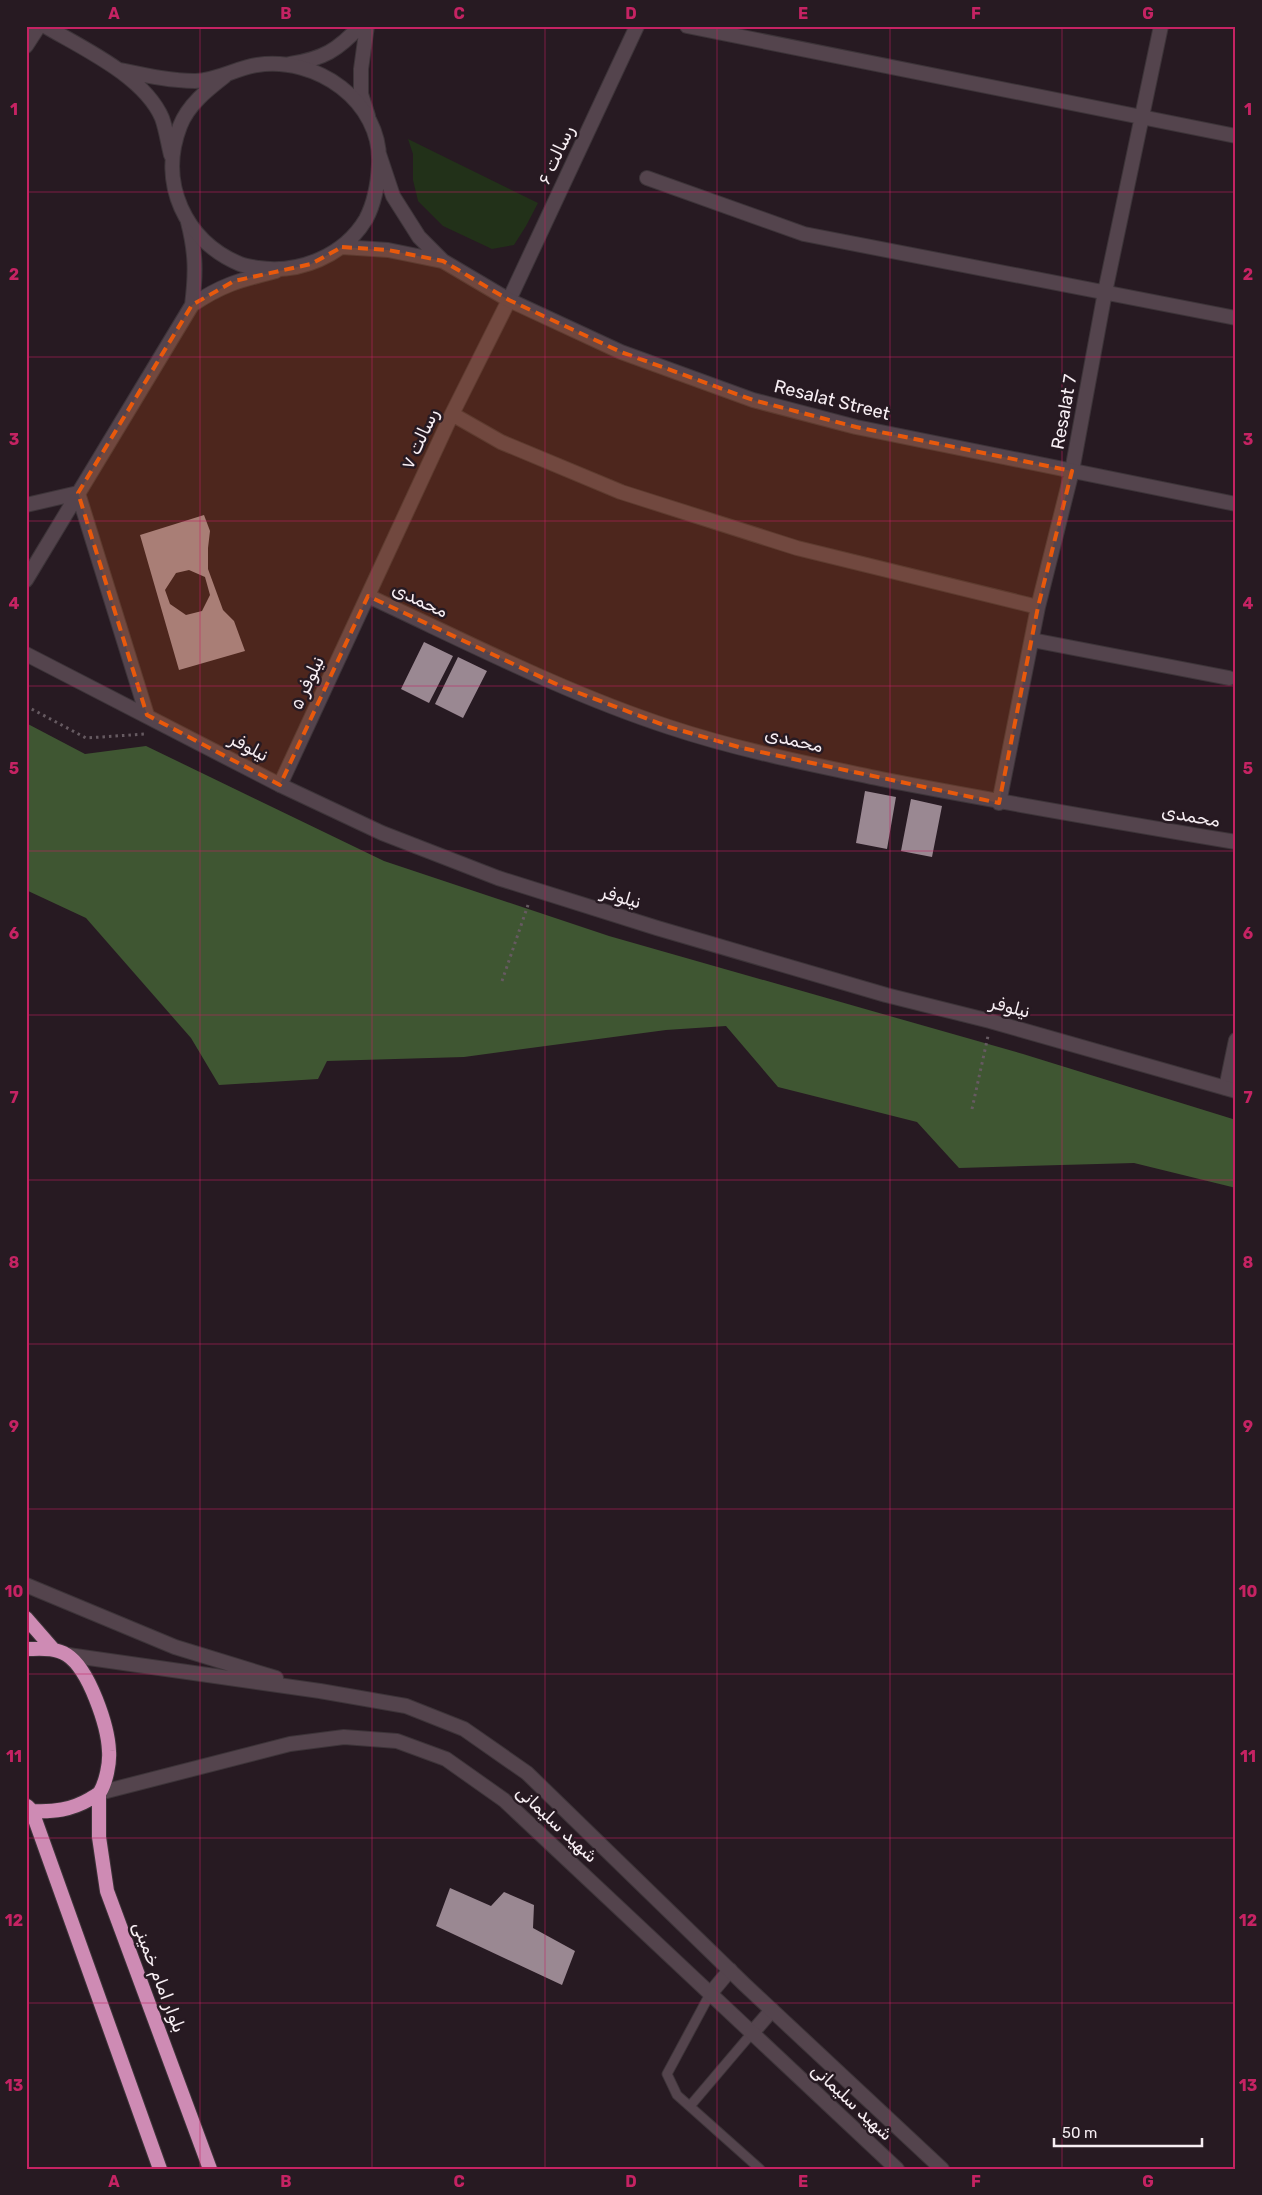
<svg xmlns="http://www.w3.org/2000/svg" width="1262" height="2195" font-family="Rubik,Vazirmatn,sans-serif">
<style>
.green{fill:#223119}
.forest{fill:#3f5632}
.building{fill:#9a8892;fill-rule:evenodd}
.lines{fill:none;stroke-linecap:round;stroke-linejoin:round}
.service-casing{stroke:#3d3439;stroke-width:11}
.minor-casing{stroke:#3d3439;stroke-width:16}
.tertiary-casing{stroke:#3d3439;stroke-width:16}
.secondary-casing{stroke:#3d3439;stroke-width:16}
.trunk-casing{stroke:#3d3439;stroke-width:16}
.path{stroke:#665a61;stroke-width:3;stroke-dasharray:2.5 4;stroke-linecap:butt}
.service{stroke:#54444d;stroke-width:9}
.minor{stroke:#54444d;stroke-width:14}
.tertiary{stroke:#54444d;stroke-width:14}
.secondary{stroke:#54444d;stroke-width:14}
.trunk{stroke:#ce8bb4;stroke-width:14}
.marked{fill:#e8590c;fill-opacity:0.2;stroke:#e8590c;stroke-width:4;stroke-dasharray:10 6;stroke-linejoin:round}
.grid{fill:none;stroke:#c52363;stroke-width:1;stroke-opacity:0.55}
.labels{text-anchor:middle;stroke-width:5;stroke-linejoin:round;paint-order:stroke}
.street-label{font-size:18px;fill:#f7eef3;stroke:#271a22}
.neatline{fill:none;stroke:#c52363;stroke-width:2}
.grid-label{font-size:16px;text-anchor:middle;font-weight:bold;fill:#c52363}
</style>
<rect width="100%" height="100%" fill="#271a22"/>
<path class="green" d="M408 139 538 203 526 226 514 245 492 249 443 226 418 201 413 180V154Z"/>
<path class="forest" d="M26 723 85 754 146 746 384 861 609 936 1023 1054 1236 1120V1188L1134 1163 959 1168 917 1122 778 1087 726 1026 666 1030 464 1057 327 1061 318 1079 219 1085 191 1038 86 918 26 890Z"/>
<path class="building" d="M204 515 210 531 208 548V569L223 610 234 621 245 651 179 670 140 535ZM189 570 205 577 210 595 202 611 186 615 170 604 165 590 176 573Z
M424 642 453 656 429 703 401 689Z
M458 657 487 671 463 718 435 704Z
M865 791 896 797 887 849 856 843Z
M911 799 942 806 932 857 901 851Z
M450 1888 491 1906 504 1892 534 1905 533 1928 575 1951 562 1985 436 1926Z"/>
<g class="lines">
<defs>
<path id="service" d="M710 1994 667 2074 677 2095 760 2169
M690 2106 752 2033"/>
<path id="minor" d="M687 26 1236 136
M26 46 39 26
M647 178 804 234 1236 318
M452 414 501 442 621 492 797 548 1038 607
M368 596C467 642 565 693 669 727 738 750 810 764 881 779 999 802 1117 822 1236 842
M1032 640 1229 678
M280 785 452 414 509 300 637 26
M999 803 1038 607 1072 471 1105 292 1161 26
M1226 1088 1236 1040"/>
<path id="tertiary" d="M367 26 361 69V94L368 116
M290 64C323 59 338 50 360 26
M192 305C223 284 241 280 276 271
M26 505 78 493 147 715
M26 580 192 305C196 274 196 253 188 222
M26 654 280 785 382 833 498 878 657 928 886 995 990 1021 1236 1091
M710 1994 730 1970
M752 2033 772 2010"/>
<path id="secondary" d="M45 26C82 48 144 76 162 118 166 129 168 143 171 155
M120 70C144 75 170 81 195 81 217 81 236 68 257 65 316 56 382 101 379 164 378 184 375 202 366 219 344 256 299 274 258 268 252 267 245 266 240 264 185 241 158 183 180 126 188 105 207 90 225 76
M379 154 393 196 419 237 443 261 509 300 621 352 753 400 856 427 1236 504
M342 247 388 250 442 261
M26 1585 175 1647 276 1678
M68 1655 320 1691 406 1706 464 1729 527 1773 745 1985 942 2169
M99 1793 290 1744 344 1737 397 1741 446 1759 504 1800 897 2169"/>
<path id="trunk" d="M26 1618 53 1649
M26 1649C40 1649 55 1647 67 1655 89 1669 108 1726 109 1751 110 1763 106 1782 100 1792 98 1795 93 1797 90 1799 71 1810 54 1812 32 1811L27 1806
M99 1793V1837L107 1891 210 2169
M32 1811 160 2169"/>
</defs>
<use href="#service" class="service-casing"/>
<use href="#minor" class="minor-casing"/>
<use href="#tertiary" class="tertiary-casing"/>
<use href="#secondary" class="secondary-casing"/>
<use href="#trunk" class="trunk-casing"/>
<path class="path" d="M26 706 86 738 145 734
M502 981 528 905
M972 1109 988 1036"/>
<use href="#service" class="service"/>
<use href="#minor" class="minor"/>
<use href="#tertiary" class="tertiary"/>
<use href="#secondary" class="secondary"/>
<use href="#trunk" class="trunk"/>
</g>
<path class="marked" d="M342 247 388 250 443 261 509 300 621 352 753 400 856 427 1072 471 1038 607 999 803 742 748 669 727 558 685 368 596 280 785 147 715 78 493 192 305 234 281 311 264Z"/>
<path class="grid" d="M200 26V2169M372 26V2169M545 26V2169M717 26V2169M890 26V2169M1062 26V2169M26 192H1236M26 357H1236M26 521H1236M26 686H1236M26 851H1236M26 1015H1236M26 1180H1236M26 1344H1236M26 1509H1236M26 1674H1236M26 1838H1236M26 2003H1236"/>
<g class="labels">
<g class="street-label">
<text transform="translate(556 155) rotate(-65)" y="6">رسالت ۶</text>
<text transform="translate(832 400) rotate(14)" y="6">Resalat Street</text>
<text transform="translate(1064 412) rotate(-80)" y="6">Resalat 7</text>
<text transform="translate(420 439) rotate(-65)" y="6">رسالت ۷</text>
<text transform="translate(420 600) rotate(25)" y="6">محمدی</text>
<text transform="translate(307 683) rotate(-65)" y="6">نیلوفر ۵</text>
<text transform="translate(794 740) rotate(13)" y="6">محمدی</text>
<text transform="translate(249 747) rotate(28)" y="6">نیلوفر</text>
<text transform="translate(1191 816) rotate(10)" y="6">محمدی</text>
<text transform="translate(621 897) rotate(17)" y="6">نیلوفر</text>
<text transform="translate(1010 1007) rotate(15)" y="6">نیلوفر</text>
<text transform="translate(557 1824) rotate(43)" y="6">شهید سلیمانی</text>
<text transform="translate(159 1977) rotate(69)" y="6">بلوار امام خمینی</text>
<text transform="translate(852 2102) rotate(43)" y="6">شهید سلیمانی</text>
</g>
</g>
<rect width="1262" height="2195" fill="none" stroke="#271a22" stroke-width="55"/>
<path d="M1054 2138v8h148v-8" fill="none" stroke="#f7eef3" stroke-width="2.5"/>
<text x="1062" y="2138" font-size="15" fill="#f7eef3" stroke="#271a22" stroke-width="4" paint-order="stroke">50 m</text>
<rect x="28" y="28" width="1206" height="2140" class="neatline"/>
<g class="grid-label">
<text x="114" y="19">A</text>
<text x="286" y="19">B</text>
<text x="459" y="19">C</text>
<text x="631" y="19">D</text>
<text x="803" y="19">E</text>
<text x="976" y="19">F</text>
<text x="1148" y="19">G</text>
<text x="14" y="115">1</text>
<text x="1248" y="115">1</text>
<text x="14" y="280">2</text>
<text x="1248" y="280">2</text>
<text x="14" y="445">3</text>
<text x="1248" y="445">3</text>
<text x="14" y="609">4</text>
<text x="1248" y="609">4</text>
<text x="14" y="774">5</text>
<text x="1248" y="774">5</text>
<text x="14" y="939">6</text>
<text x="1248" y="939">6</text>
<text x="14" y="1103">7</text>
<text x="1248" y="1103">7</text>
<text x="14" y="1268">8</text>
<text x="1248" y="1268">8</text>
<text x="14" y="1432">9</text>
<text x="1248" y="1432">9</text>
<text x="14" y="1597">10</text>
<text x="1248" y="1597">10</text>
<text x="14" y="1762">11</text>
<text x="1248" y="1762">11</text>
<text x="14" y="1926">12</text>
<text x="1248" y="1926">12</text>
<text x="14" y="2091">13</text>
<text x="1248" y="2091">13</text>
<text x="114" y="2187">A</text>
<text x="286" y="2187">B</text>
<text x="459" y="2187">C</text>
<text x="631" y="2187">D</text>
<text x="803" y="2187">E</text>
<text x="976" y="2187">F</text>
<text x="1148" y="2187">G</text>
</g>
</svg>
